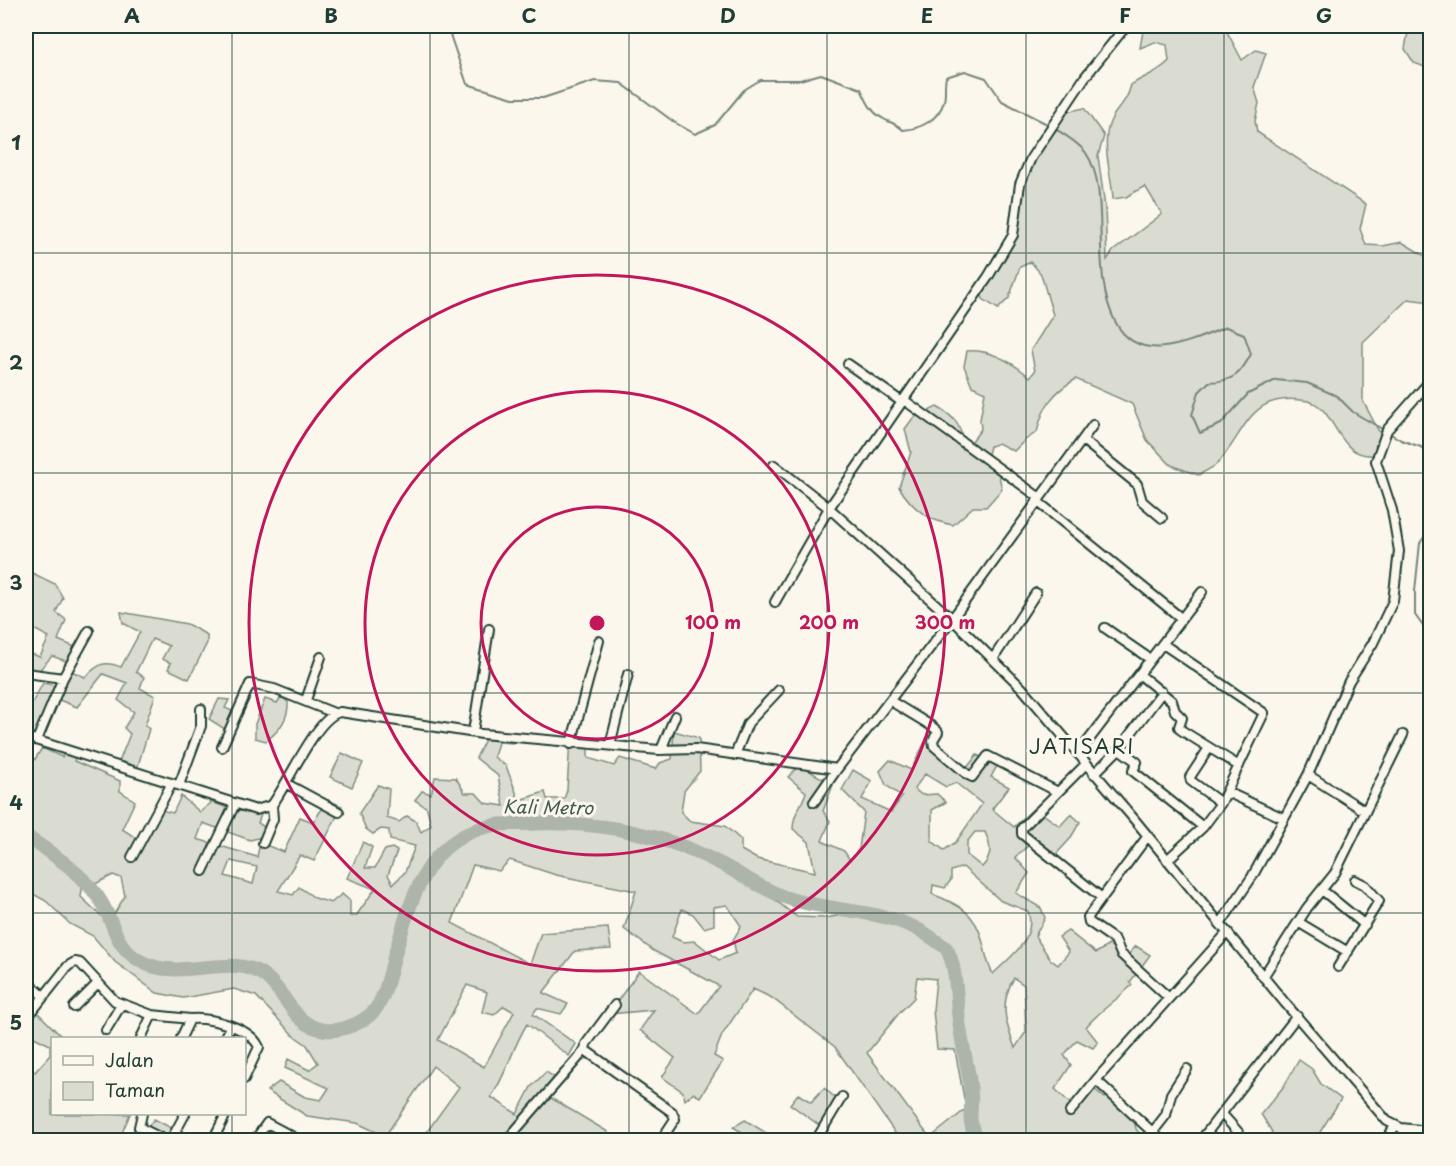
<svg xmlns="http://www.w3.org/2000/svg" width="1456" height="1166" font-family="'Playpen Sans',sans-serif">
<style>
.green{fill:#dbdcd1;stroke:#7d8c82;stroke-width:1.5;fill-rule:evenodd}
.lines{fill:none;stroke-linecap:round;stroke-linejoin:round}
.stream{stroke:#74847b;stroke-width:2}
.river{stroke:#adb4aa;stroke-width:14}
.street-casing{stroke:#1f3d34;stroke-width:12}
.street{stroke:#fbf7ec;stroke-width:8}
.grid{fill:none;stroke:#1f3d34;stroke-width:1.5;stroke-opacity:0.55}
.ring{fill:none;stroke:#c2185b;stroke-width:3}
.labels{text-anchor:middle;stroke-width:6;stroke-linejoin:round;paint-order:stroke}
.water-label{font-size:18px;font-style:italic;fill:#425b52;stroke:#fbf7ec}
.quarter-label{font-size:20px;letter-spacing:1.5px;fill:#1f3d34;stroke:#fbf7ec}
.centre{fill:#c2185b;stroke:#fbf7ec;stroke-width:3}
.ring-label{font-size:18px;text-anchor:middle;font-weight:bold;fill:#c2185b;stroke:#fbf7ec;stroke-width:6;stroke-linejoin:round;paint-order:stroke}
.neatline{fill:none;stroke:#1f3d34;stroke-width:2}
.grid-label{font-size:20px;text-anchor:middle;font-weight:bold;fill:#1f3d34}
</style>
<rect width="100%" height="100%" fill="#fbf7ec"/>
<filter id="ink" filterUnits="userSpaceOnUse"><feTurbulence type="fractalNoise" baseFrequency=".0167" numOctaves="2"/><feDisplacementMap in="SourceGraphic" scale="12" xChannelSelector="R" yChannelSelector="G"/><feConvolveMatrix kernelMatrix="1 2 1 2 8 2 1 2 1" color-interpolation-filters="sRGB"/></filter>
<g filter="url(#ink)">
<path class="green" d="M1144 26H1224L1242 60 1256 50 1266 53 1254 87 1259 103 1255 121 1257 132 1366 204 1360 229 1366 245 1383 246 1402 242 1430 259V302L1408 299 1363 342V401L1385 443 1381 454C1335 464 1338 407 1308 401 1250 390 1247 430 1218 463 1213 468 1204 472 1198 475L1171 465 1147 440 1132 404 1076 379C1053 392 1043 406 1037 432L1025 440 1014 451 998 443 990 446 987 458 998 472 1002 489 986 507H973L953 525C928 521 912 508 899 487L911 452 905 429 913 418 937 407C953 416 960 423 963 441H972L981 429 980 420 985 392 972 386 964 366 967 351C990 349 1012 362 1030 377L1035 371 1031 350 1053 315 1041 274 1031 262 1020 267 1009 298 998 309 983 299 979 288 1013 235 1026 167 1053 115 1084 108 1104 136 1098 156 1105 207 1107 260 1113 251 1162 214 1145 186 1126 197 1113 199C1112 176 1100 142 1111 120 1118 105 1126 105 1131 85 1144 76 1158 73 1169 61L1167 45 1155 42 1140 48Z
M1409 26H1430V69L1414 63 1405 49Z
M26 570 55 584 63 598 56 612 66 620 58 640 75 647 66 661 52 656 33 677 26 675V652L40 657 49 637 26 625Z
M121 612 187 624 207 635V643L189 679 168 669 171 663 162 659 169 646 152 639 136 672 144 677 140 688 155 696 145 725 149 729 137 769 119 762 130 734 124 728 134 712 118 700 127 683 103 674 77 707 54 698 30 741 26 739V714L43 683 58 686 69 670 85 677C99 664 103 660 121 667L140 632 123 623Z
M281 697 288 702C289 719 279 731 266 741L255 738V724L265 699 277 703Z
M219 699 229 700 225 708 234 712 226 730 209 719Z
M490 729 514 734 518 738 513 743 498 742 494 757 506 766 519 800 545 792 547 799H564L567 790 570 740 588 743V758L614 766 620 758 656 769 660 763 672 759 674 731 699 738 700 771 684 791 681 812 690 821 725 826 741 840V850L757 859 815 872 809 842 793 829C793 813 802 806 806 792L788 777 800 765 833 785 823 811 830 821 822 841 844 851 850 860 859 849 864 812 842 790 853 770 872 781 862 799 891 812 902 797 886 785 880 771 890 760 911 770 927 738 966 769 977 755 997 766 991 777 1009 787 992 809 1014 827 1034 808 1060 826 1071 814 1080 822 1070 839 1050 861 1028 846 1015 857 1029 873 1016 893 1041 908 1045 918 1035 936 1050 959 1058 965 1069 952 1059 937 1068 931 1096 953 1109 945 1126 957 1136 946 1150 955 1130 982 1132 985C1117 1000 1099 1011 1086 1027L1098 1042 1093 1048 1077 1040 1064 1055 1071 1065 1055 1089 1071 1104 1088 1084 1105 1098 1109 1094 1141 1119 1135 1124 1136 1129 1145 1140 1133 1138 1129 1140H900L835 1047 772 998 753 989 722 1035 714 1056 723 1061 700 1097 693 1093 685 1100 683 1092 662 1077 675 1058 640 1030 654 1010 608 1014 639 971 698 1014 719 986 654 951 624 929 636 891 556 875 510 860 499 871 473 865 452 923 530 964 541 933 608 928 611 949 575 951 543 993 568 1004 561 1014 537 1008 533 1014 576 1044 569 1056 527 1024C512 1048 507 1074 491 1097L517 1114 531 1087 546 1072 558 1080 549 1097 608 1132 602 1140H421L459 1087 433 1066 385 1136 357 1123 307 1116 267 1091 279 1082 305 1097 321 1100 329 1088 285 1068 288 1059 309 1070 318 1063 307 1045 293 1035 256 996 234 989 183 998 157 993 115 962 93 936 70 924 46 901 26 890V861L30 856 26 853V757L34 761 42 748 62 757 67 748 77 753 74 761 120 781V791L135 801 122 829 138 839 156 809 173 813 181 796 200 812 212 802 235 811 262 812 258 823 266 828 262 837 250 840 203 823 197 839 257 857 260 843 284 852 300 817 313 822 328 800 342 806 314 861 300 855 278 891 293 895 299 887 315 898 331 903 342 894 350 901V916H356L375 889 347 878 363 842 372 847 365 868H375L385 850 392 848 397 851 388 875 393 884 405 872 415 846 390 840 389 830 381 829 373 834 366 829 359 813 378 785 389 789 387 818 399 822 407 816 416 821 421 832 431 825 427 808 415 800 422 791 431 794 435 777 456 778 465 793H476L485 803 504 806 498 776 476 758ZM925 774 946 787 956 783 982 804 956 842 944 850 932 841V810L946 802 937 794 922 795 914 789ZM975 832H985C991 846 993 856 982 867L967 855V842ZM231 861 257 867 253 884 225 876ZM963 867 1001 901 1028 911C1037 939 1011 956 993 974 987 964 986 954 983 943 976 912 958 904 932 894L933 885 945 888 951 880V871ZM113 875 121 878 125 896 111 919 113 927 81 897 83 882 89 887ZM757 886 788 898 822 907 856 910V913L825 918 797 917ZM727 905 741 926 733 940 736 953 719 960 695 941 683 942 672 937 682 909 693 914 704 928 714 925V907ZM917 977 936 979 933 1010 937 1049 955 1050 966 1109 930 1138 867 1053 900 1012 914 998ZM1014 978 1024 985 1026 1032 1015 1048C1005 1022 999 1003 1014 978ZM467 985 487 992 482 1012 494 1015 504 1006 514 1012 484 1067 438 1040Z
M342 753 363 763 352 787 330 777Z
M32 1007 63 1038H52V1114H130L121 1135 127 1140H26V1066L35 1072 50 1055V1045L26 1033V1018Z
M1299 1060 1312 1069 1321 1084 1341 1099 1315 1140H1267L1272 1132 1261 1114 1284 1086Z
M824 1088 840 1102 823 1128 790 1104 798 1094 811 1102Z
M154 1119 179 1132 175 1140H138Z
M745 1120 778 1140H756L733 1127Z"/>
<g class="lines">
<path class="stream" d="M447 26 467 84 513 98H543L595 81 621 83 674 122 695 134 715 125 744 90 760 80H800L821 74 861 89C866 100 871 112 882 118 890 123 896 123 903 130 920 129 939 120 944 101 946 94 944 85 946 77L965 71 986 78 1002 101 1049 125
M1054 128C1065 135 1079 143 1086 153 1113 192 1088 272 1116 323 1140 367 1191 341 1226 327L1244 334 1251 354C1240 375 1234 381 1209 382L1199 392 1192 415 1200 433 1221 424 1248 394 1276 380 1307 383 1337 396 1353 412 1401 440 1421 447 1430 457
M1430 529 1420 543 1415 591V615L1427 632H1430
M1430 944V952"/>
<path class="river" d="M26 836C51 853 81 872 98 897 116 922 112 946 142 962 182 983 233 950 266 977 288 995 293 1026 325 1030 341 1032 363 1023 374 1011 386 997 390 971 395 954 403 926 413 890 430 866 444 845 466 831 490 826 501 823 513 824 524 824 588 820 657 831 715 861 740 873 761 889 787 898 837 914 891 907 935 940 939 943 943 945 946 948 958 966 956 1007 960 1028 963 1050 970 1073 971 1095 972 1118 967 1115 976 1140"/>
<defs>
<path id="street" d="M1126 26 1085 77 1031 158 1020 184 1013 235 988 277 829 508 952 619 1022 688 1134 819 1285 1003 1387 1121 1401 1128 1430 1131
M848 364 902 402
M904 400 1040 498
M1084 441 1137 484 1142 501 1162 518
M774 465 829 508 775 602
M1037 501 1181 618
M1105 628 1150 659
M1163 644 1264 713 1221 803 1203 827 1167 860
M993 659 1036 593
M26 673 63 678
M1139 674 1172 701 1175 711 1182 718 1179 727 1181 730 1239 766
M306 700 321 657
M891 701C899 707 936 727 938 732L933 740 934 746 968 775 972 777 988 756 1058 792
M473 732 489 629
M26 737 256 810 272 805C288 784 316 717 340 712L482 734 659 750 696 749 837 769 952 619 1093 425
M37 740 63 678 89 631
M571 744 599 641
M610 745 628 674
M222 747 250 684 274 689 334 713
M1209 748 1190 777 1191 781 1221 803
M1119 749 1162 692
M661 750 675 716
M1078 754 1202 592
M735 755 748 723 779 690
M1086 764 1022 828V834L1102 898
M1094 774 1119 749 1137 762 1133 771 1203 827
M1308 775 1365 811
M287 784 339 812
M179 785 201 726V709
M1227 792 1283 818
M814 802 837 769
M1147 837 1088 917 1089 922 1115 940 1121 954 1169 998
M263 843 273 819 272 805
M132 857 172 783
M203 871 235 804
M1322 890 1365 925
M1298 922 1348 952
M1221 923 1252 877 1308 775 1349 681 1373 643 1393 601 1399 551 1392 510 1376 461 1387 430 1430 381
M1338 967 1379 901 1365 885 1355 880
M1263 977 1307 908 1335 873 1403 735
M26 980 42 995
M615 1005 586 1044 585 1050 672 1112 675 1119 661 1140
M74 1007 98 983
M152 1015 190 1019
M26 1019 68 966 75 962 80 963 115 1001 152 1015 141 1038
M106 1030 121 1005
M181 1038 190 1019C209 1017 250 1027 259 1047L244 1079
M224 1038 231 1026
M1070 1112 1096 1080
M142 1114 139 1127 165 1140
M1222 1114 1238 1132
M1402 1129 1415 1140
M1152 1133 1166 1115 1171 1094 1187 1069
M171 1140 185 1114
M213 1140 226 1114
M255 1140 267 1123 299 1140
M507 1140 585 1050
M816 1140 842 1097
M1161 1140 1096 1080 1228 932
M1201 1140 1297 1016
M1386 1140 1395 1126"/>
</defs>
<use href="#street" class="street-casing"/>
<use href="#street" class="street"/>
</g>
</g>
<path class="grid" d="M232 26V1038M430 26V1140M629 26V1140M827 26V1140M1026 26V1140M1224 26V1140M26 253H1430M26 473H1430M26 693H1430M26 913H1430M232 1114V1140"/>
<g class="ring">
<circle cx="597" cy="623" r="116"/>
<circle cx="597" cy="623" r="232"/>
<circle cx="597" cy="623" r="348"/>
</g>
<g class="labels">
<g class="water-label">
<text transform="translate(548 808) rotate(1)" y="6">Kali Metro</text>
</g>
<g class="quarter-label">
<text x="1082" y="754">JATISARI</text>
</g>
</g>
<circle cx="597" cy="623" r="9" class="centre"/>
<g class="ring-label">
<text x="713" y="629">100 m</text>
<text x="829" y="629">200 m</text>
<text x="945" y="629">300 m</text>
</g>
<rect width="1456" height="1166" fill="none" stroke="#fbf7ec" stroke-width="66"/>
<rect x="51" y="1037" width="195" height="78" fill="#fbf7ec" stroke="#a3ada2" stroke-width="1.5"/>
<rect x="63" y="1056" width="30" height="9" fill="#fbf7ec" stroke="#a3ada2" stroke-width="1.5"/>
<text x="105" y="1067" font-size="18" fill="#1f3d34">Jalan</text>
<rect x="63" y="1082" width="30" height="18" fill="#dbdcd1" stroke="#a3ada2" stroke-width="1.5"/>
<text x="105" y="1097" font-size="18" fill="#1f3d34">Taman</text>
<rect x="33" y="33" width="1390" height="1100" class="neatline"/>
<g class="grid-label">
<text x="132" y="23">A</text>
<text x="331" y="23">B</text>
<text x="529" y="23">C</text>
<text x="728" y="23">D</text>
<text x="927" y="23">E</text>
<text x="1125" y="23">F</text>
<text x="1324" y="23">G</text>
<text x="16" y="150">1</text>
<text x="16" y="370">2</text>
<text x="16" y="590">3</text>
<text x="16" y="810">4</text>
<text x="16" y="1030">5</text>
</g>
</svg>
